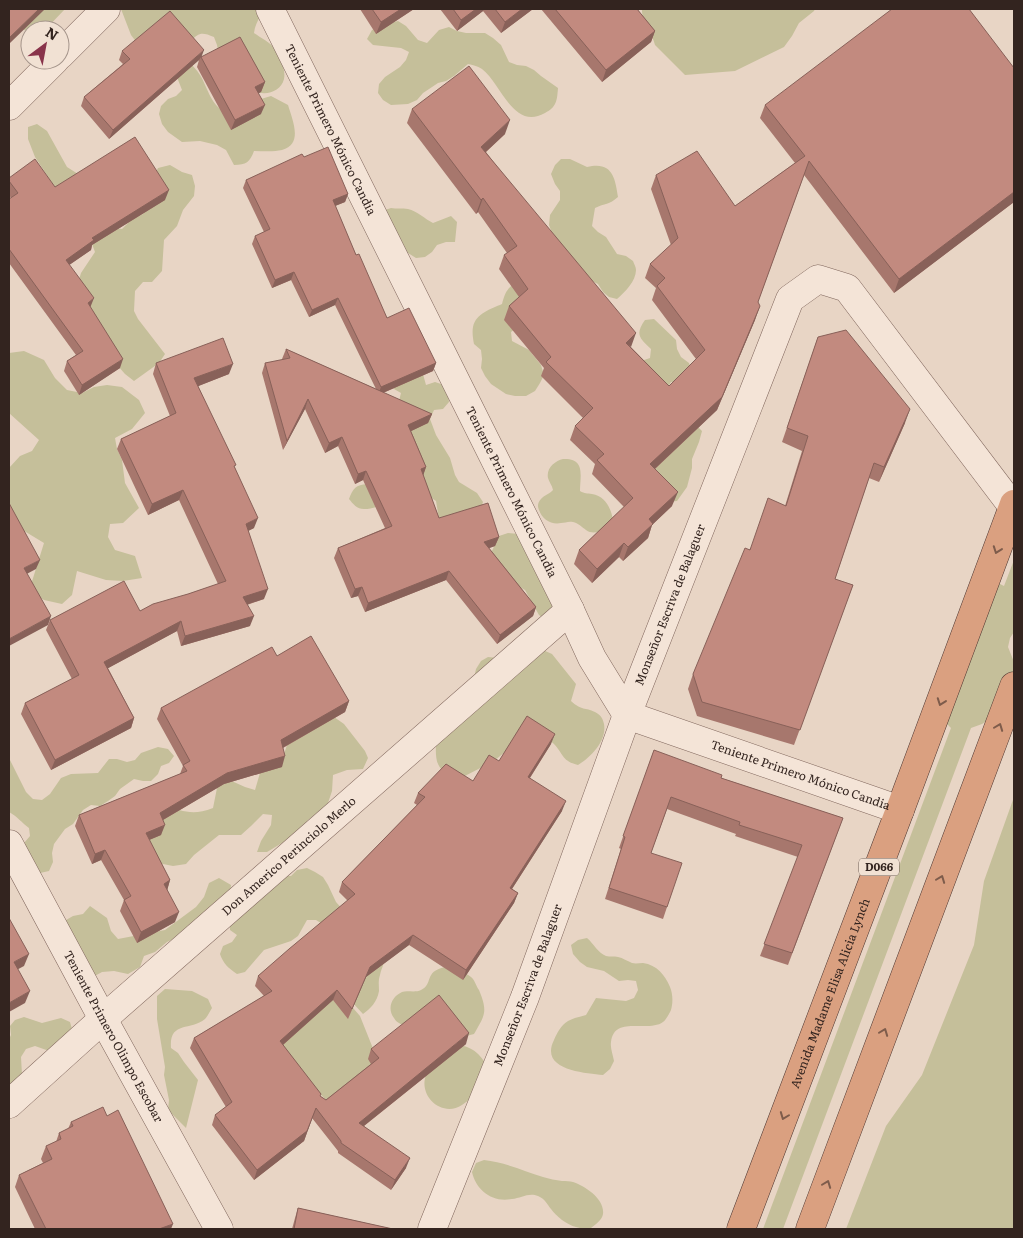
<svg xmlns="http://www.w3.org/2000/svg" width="1023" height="1238" font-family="Literata,serif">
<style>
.green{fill:#c5bf9a}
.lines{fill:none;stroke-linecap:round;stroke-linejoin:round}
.minor-casing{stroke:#81675d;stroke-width:29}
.trunk-casing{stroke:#4f3731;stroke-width:29}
.minor{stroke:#f4e4d7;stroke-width:28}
.trunk{stroke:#daa080;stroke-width:28}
.wall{fill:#a7776d}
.shaded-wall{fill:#886159}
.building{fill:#c28a7f;stroke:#886159}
.oneway{stroke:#7e5c4b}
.labels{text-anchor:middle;stroke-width:5;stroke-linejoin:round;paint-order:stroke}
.shield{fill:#f1e1d3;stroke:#6c5d55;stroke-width:1}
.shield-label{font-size:11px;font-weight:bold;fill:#33241f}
.street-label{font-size:12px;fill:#33241f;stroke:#f1e1d3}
</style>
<rect width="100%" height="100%" fill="#e8d5c5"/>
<path class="green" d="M9 9H65L45 30H30V34L23 29Z
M121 9H263C260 18 255 24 254 33 261 38 270 42 275 49 280 56 286 70 284 79 281 92 264 97 253 90 243 84 229 71 220 63L217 45 214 37C202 32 199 32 190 42L137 43 131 35Z
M642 9H815L814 11 799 23 792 36 784 47 735 71 685 75 655 45C652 32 641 22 642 9Z
M398 21 406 26 418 40 427 43 439 30 449 27 457 31 466 33H485L493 38 501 45 509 62 517 65 526 66 534 70 541 76 558 88C557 100 557 107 545 113 513 131 501 83 482 69 477 66 473 65 468 64L454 76 446 81 438 83 423 93 417 100 408 104 391 105 383 100 378 93 379 84 385 77 400 67 406 60 409 52 401 48 373 45 367 39 372 30 380 26Z
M189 62C193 66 197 70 200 75 209 90 210 105 228 114L254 104 261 99 271 96 288 105C292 119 304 144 282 150 274 152 263 151 254 151 250 162 246 165 234 165L226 150 217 145 200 141 182 142 168 132 162 124 159 114 161 106 168 99 176 96 182 90 175 72Z
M37 124 47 131 67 167 78 174 97 226 122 229 131 220 143 214 155 193 153 178 158 168 170 165 182 172 192 175 195 186 194 196 183 210 177 226 164 240 162 271 152 282H143L135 291 134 311 138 319 165 354 159 363 134 381 125 374 118 366 78 283 81 273 95 252 92 244 35 157 28 139V127Z
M561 159H570L587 167C612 161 615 177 618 197 609 205 605 203 595 208L592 226 598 232 606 237 617 254 626 256 633 261C634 264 636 267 636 270 636 281 625 292 617 299L609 297 603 292 598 284 590 280 555 241 549 225 550 215 560 200V191L555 184 551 174 555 165Z
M391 208C396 209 402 208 408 209 417 211 425 219 433 223L451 216 457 222 455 242H446L437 245 432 252 425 257 416 258 408 253 389 252 382 211Z
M526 281 519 326 511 332 512 341 529 350 541 365 544 375 540 383 535 391 526 396H515L506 394 491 384 485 376 481 368 482 359 481 350 474 344C473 339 472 332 473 327 476 313 491 309 502 304 506 288 510 284 526 281Z
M654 319 676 340 677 349 681 357 689 363 692 371 679 382H671L666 390 641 361 650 358 651 349C639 338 635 334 645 320Z
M24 351 44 360 55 378 67 390 82 393 94 387 107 385 122 387 139 400 145 413 132 429 115 438 117 449 122 460 125 483 139 508 123 523 110 524 108 537 115 550 135 556 142 578 123 581 106 580 77 571 72 595 62 604 44 600 29 591 44 543 11 523 9 518V468L20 456 32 451 39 440 9 413V353Z
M421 367 426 385 435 382 444 385 448 394 449 402 443 409 434 410 430 419 436 435 450 458 455 475 459 482 477 493 483 502 480 510 439 519 436 501 420 490C408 495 375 510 364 509 357 509 353 504 349 499 353 488 356 485 367 484L399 401 401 393 394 389 389 381Z
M696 425 702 431 699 442 692 459V468L687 487 677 501 668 502 648 466Z
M563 459C586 458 580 476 580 491 585 494 587 493 592 494 605 496 611 508 613 520 606 528 596 537 586 530 582 527 578 523 573 522 568 521 565 523 561 523 551 525 542 519 539 510 537 506 538 502 541 499 544 495 550 494 553 490 552 485 549 482 548 478 546 468 555 461 563 459Z
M508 533 519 534 571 595 546 620 539 615 525 590 502 577 491 553 499 536Z
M1014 560V632L1010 638 1008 647 1014 662V683L991 718 982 724 971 728 783 1229H763L951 728 947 724 980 586 1000 584 1004 586Z
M543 650 552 654 576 684 571 701C582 711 585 707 595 712 601 715 603 719 604 724 607 741 591 757 578 765 562 761 564 755 554 744 549 739 543 735 538 731L529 732 494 761 457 780C438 769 435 766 436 743L472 687 476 669 481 661 488 657 498 658Z
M310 700 344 724 365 751 368 758 363 769 347 770 333 775 332 791 326 809 317 813 308 820 294 840 282 843 267 852H257L261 841 271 825 272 815 263 814 251 826 241 835H219L194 855 186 864 173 866 158 863 141 822 163 805C183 811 192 816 213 808L217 788 225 778 245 787 255 790 260 773 283 757 287 745Z
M158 747 168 749 174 756 169 763 161 766 158 774 151 781H143L134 779 120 789 115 796 108 801 100 806 91 805 83 810 73 824 65 829 54 844 52 853 53 862 49 871 31 875 15 844 24 843 30 836 29 828C22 823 17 816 9 812V758L26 792 33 799 42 800 50 794 61 778 71 774 98 773 109 759H117L127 762 135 760 141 753Z
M1014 797V1229H846L886 1126 922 1075 974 945 984 881Z
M307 868 315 872 323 877 328 885 336 902 384 956C384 967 382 966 380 975 378 981 379 986 379 991 377 1002 371 1008 363 1014L351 1001 324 925 316 920H307L298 936 291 941 264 950 245 972 237 974C228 968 223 963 220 954L223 946 232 942 237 935 230 930V921L282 876H291L297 870Z
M219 878 231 885 230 896 178 937 167 942 155 952 144 956 140 967 128 974 114 971 102 972 91 978 61 923 73 916 83 914 90 906 107 918 111 931 118 939 165 930 196 907 204 897 209 883Z
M587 938C594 944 598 953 606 956 610 957 614 956 618 957 623 958 627 961 632 963 636 964 639 963 643 963 657 965 665 975 670 987 673 994 673 1003 671 1010 669 1014 666 1020 663 1022 648 1033 614 1015 611 1042 610 1048 613 1055 614 1061L610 1069 603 1075C584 1073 539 1070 554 1040 557 1033 561 1025 568 1021 573 1018 580 1017 586 1015L596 998 626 1001 634 998 638 990 636 981 628 980 619 981 604 971 587 967 580 962 573 954 571 945 578 940Z
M445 967C453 970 464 971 471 977 475 980 476 986 479 990 488 1012 485 1015 474 1034L466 1036 403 1025C399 1023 396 1022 394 1018 387 1009 391 997 402 992 407 990 415 993 421 990 434 984 423 972 445 967Z
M165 989 192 991 208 999 212 1008C210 1011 208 1016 205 1019 190 1031 169 1021 171 1048L178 1053 184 1062 198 1080 186 1128 168 1110 169 1100 164 1075 165 1067 157 1019V996Z
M335 1000 353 1008 360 1016 372 1046 374 1054 373 1064 333 1104 325 1099 312 1085 240 1035 305 1002Z
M24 1017 42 1023 61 1018 70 1022 72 1029 52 1052 35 1046 26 1049 21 1057 22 1075 9 1096V1039L11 1035 10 1026 15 1020Z
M461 1045C477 1050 479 1054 489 1068 482 1082 475 1097 462 1105 442 1118 418 1096 426 1075 429 1068 454 1050 461 1045Z
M484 1160C504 1162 524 1171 543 1177 549 1179 556 1180 562 1181 566 1181 570 1181 573 1182 585 1186 605 1199 603 1214 602 1220 596 1224 591 1228 586 1228 581 1229 576 1227 567 1225 556 1216 551 1209 547 1204 545 1199 538 1196 529 1192 521 1198 512 1199 492 1203 476 1190 472 1172L476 1163Z"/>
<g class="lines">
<defs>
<g id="minor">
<path id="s1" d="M270 9 570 610 592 658 627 715 900 810"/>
<path d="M60 55 106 9"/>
<path d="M9 106 55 60"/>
<path id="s2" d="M9 844 103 1019 219 1229"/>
<path id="s3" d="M9 1104 103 1019 570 610"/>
<path id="s4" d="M432 1229 525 997 627 715 790 299 818 279 847 288 1013 507"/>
</g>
<g id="trunk">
<path id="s5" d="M741 1229 900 810 1014 504"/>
<path d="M810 1229 1014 686"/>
</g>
</defs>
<use href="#minor" class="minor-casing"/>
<use href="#trunk" class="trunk-casing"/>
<use href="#minor" class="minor"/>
<use href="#trunk" class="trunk"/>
</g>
<path class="wall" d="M360 9H414L376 34Z
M440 9H533L501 33 483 11 457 31Z
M541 9H637L655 31 651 42 602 82Z
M122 51 202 56 265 82 261 92 258 93 261 114 231 130 197 67 199 60 109 139 81 106 84 97 123 64 119 60Z
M1014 68V202L894 293 804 175 758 302 755 320 717 410 655 469 672 506 652 525 648 538 623 561 619 557 592 583 574 564 579 550 624 507 592 474 595 464 570 440 575 426 583 418 541 376 544 368 504 320 509 306 519 297 499 269 504 255 507 253 478 212 476 214 407 123 412 109 505 134 486 152 631 347 669 386 696 359 652 300 656 288 645 278 650 264 671 245 651 189 656 175 735 206 795 163 760 118 765 105Z
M304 157 348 194 345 202 335 206 356 255 387 318 436 363 433 371 383 393 432 414 428 423 411 431 426 467 423 475 439 518 499 537 495 546 489 548 536 607 533 616 497 644 446 580 365 612 358 596 351 598 334 558 338 548 385 528 363 480 355 484 338 446 325 453 305 409 283 450 262 373 265 363 283 360 282 359 286 349 376 389 335 305 309 317 291 280 272 288 252 244 255 236 264 232 243 188 246 180Z
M9 178 55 187 165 200 92 245 91 250 69 265 120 368 79 395 64 371 67 361 76 355 9 263V199L11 198 9 195Z
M818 337 905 423 879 482 869 478 835 579 853 585 794 745 697 716 688 689 693 674 749 550 785 506 802 451 782 442Z
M156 363 229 374 198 386 235 468 254 528 248 531 264 599 247 605 250 626 181 646 177 631 108 668 134 718 131 728 51 770 21 714 25 703 72 679 46 630 50 620 140 611 218 584 179 500 148 515 117 449 121 439 170 416 153 374Z
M277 656 349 701 345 712 283 748 282 767 224 784 163 820 161 835 149 840 170 880 167 890 175 922 137 943 120 911 124 900 101 860 92 864 75 826 79 815 180 774 183 766 157 719 161 708Z
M551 744 530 778 562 811 512 889 518 893 514 903 463 980 409 945 366 977 348 1019 333 1000 283 1045 320 1096 326 1100 371 1064 368 1059 371 1049 466 1044 364 1126 406 1168 391 1190 338 1153V1151L312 1118 304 1141 254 1180 212 1125 215 1115 226 1107 190 1048 194 1038 264 996 255 986 258 976 348 901 339 892 342 882 417 805 414 803 418 793 473 781 499 761Z
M654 750 721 778 843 818 788 965 760 956 798 857 735 836 736 834 667 809 651 853 667 907 663 919 605 899 621 849 619 848Z
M107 1116 171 1229H35L15 1187 19 1175 43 1163 41 1159 46 1146 56 1142 59 1133 68 1129 71 1122Z
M298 1208 393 1229H292L295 1218Z"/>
<path class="shaded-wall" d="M39 9H45L44 10 9 44V38Z
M401 9H414L376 34 381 22Z
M476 9H484L483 11 457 31 461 20Z
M522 9H533L501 33 505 22Z
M655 31 651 42 602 82 606 70Z
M204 50 201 58V57L199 60 109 139 113 130Z
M265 82 261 92 252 97 255 87Z
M265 105 261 114 231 130 235 120Z
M510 120 505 134 476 161 481 147Z
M169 190 165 200 92 245 91 250 62 270 66 260 92 238Z
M1014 192V202L894 293 899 279Z
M348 194 345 202 330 208 333 200Z
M483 198 478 212 476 214 481 200Z
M294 272 291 280 272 288 275 280Z
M94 298 90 308 88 303Z
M338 298 335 305 309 317 312 310Z
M760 306 755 320 717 410 645 478 650 464Z
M636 333 631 347 626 343Z
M123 359 120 368 79 395 82 385Z
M436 363 433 371 378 395 381 387Z
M233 364 229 374 191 389 194 378Z
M308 399 305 409 283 450 287 441Z
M910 409 905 423 879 482 884 467Z
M432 414 428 423 405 434 408 425Z
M342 437 338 446 325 453 329 443Z
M426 467 423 476 421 469Z
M366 471 363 480 355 484 358 474Z
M183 490 179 500 148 515 152 504Z
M678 492 672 506 652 525 648 538 623 561 628 547 649 519Z
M258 518 254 528 242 534 246 524Z
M499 537 495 546 481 551 484 542Z
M624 543 619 557 592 583 597 569Z
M40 560 36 569 21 577 24 568Z
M449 571 446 580 365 612 368 603Z
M362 587 358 596 351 598 355 589Z
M268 589 264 599 239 607 243 597Z
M536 607 533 616 497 644 500 635Z
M51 616 48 625 9 646V639Z
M254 616 250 626 181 646 185 636Z
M181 621 177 631 101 672 104 662Z
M349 701 345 712 277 751 281 740Z
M134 718 131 728 51 770 55 760Z
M555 734 551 744 524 787 528 777Z
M285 756 282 767 224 784 156 824 160 813 227 773Z
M566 801 562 811 506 898 510 888Z
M165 825 161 835 142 843 146 833Z
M105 850 101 860 92 864 95 854Z
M170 880 167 891 164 884Z
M518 893 514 903 463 980 466 970Z
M179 912 175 922 137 943 141 932Z
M413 935 409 945 366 977 348 1019 370 967Z
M29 954 24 966 9 974 14 962Z
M337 990 333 1000 276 1051 280 1041Z
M30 991 25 1003 9 1012V1003Z
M469 1033 466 1044 355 1133 359 1123Z
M316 1108 304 1141 254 1180 257 1170Z
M410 1158 406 1168 391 1190 395 1180Z
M173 1224 171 1229H159Z"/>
<path class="building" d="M9 9H39L9 38Z
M372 9H401L381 22Z
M453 9H476L461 20Z
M495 9H522L505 22Z
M555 9H637L655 31 606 70Z
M892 9H969L1014 68V192L899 279 809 161 758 302 760 306 722 397 650 464 678 492 649 519 653 524 628 547 624 543 597 569 579 550 633 498 597 460 604 454 575 426 593 408 546 362 551 357 509 306 528 289 504 255 517 246 483 198 481 200 412 109 469 66 510 120 481 147 636 333 626 343 669 386 705 350 657 286 665 278 650 264 678 238 656 175 697 151 735 206 805 156 765 105Z
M170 11 204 50 113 130 84 97 130 59 122 51Z
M240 37 265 82 255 87 265 105 235 120 201 57Z
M135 137 169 190 92 238 94 240 66 260 94 298 88 303 123 359 82 385 67 361 83 351 9 249V199L18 193 9 181V178L35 159 55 187Z
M328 147 348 194 333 200 356 255 359 254 387 318 409 308 436 363 381 387 338 298 312 310 294 272 275 280 255 236 270 229 246 180 302 154 304 157Z
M846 330 910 409 884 467 874 463 835 579 853 585 800 730 702 702 693 674 745 548 750 550 768 498 786 506 808 436 787 428 818 337Z
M223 338 233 364 194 378 236 465 234 466 258 518 246 524 268 589 243 597 254 616 185 636 181 621 104 662 134 718 55 760 25 703 79 675 50 620 124 581 140 611 153 604 188 594 226 581 183 490 152 504 121 439 176 413 156 363Z
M286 349 432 414 408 425 426 467 421 469 439 518 488 503 499 537 484 542 536 607 500 635 449 571 368 603 362 587 355 589 338 548 392 526 366 471 358 474 342 437 329 443 308 399 287 441 265 363 290 358Z
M9 503 40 560 24 568 51 616 9 639Z
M311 636 349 701 281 740 285 756 227 773 160 813 165 825 146 833 170 880 164 884 179 912 141 932 124 900 131 896 105 850 95 854 79 815 187 771 183 765 190 761 161 708 272 647 277 656Z
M527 716 555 734 528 777 566 801 510 888 518 893 466 970 413 935 370 967 352 1009 337 990 280 1041 321 1094 320 1096 326 1100 379 1058 371 1049 439 995 469 1033 359 1123 410 1158 395 1180 341 1143V1141L316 1108 307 1131 257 1170 215 1115 232 1102 194 1038 272 991 258 976 289 949 355 894 342 882 425 797 418 793 446 764 473 781 489 755 499 761Z
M654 750 722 775 721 778 843 818 792 953 764 944 802 845 739 825 740 822 671 797 651 853 682 863 667 907 609 888 625 837 623 836Z
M9 918 29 954 14 962 30 991 9 1003Z
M103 1107 107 1116 118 1110 173 1224 159 1229H46L19 1175 52 1159 46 1146 61 1139 59 1133 73 1126 71 1122Z
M298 1208 393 1229H294Z"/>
<defs><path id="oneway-chevron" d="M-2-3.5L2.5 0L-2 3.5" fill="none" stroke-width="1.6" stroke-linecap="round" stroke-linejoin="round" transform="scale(1.25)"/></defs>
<g class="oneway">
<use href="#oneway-chevron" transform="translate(997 550) rotate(110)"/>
<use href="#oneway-chevron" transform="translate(941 702) rotate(110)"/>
<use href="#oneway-chevron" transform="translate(999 727) rotate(-69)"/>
<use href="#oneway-chevron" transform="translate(941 879) rotate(-69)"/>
<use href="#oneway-chevron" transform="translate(884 1032) rotate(-69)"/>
<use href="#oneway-chevron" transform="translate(784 1116) rotate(111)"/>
<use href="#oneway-chevron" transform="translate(827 1184) rotate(-69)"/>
</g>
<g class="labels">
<rect class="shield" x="859" y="858.5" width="40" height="17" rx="4"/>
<g class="shield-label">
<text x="879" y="871">D066</text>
</g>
<g class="street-label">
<text dy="4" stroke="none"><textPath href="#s1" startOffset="135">Teniente Primero Mónico Candia</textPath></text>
<text dy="4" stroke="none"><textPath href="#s1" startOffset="540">Teniente Primero Mónico Candia</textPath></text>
<text dy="4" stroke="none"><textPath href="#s4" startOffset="668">Monseñor Escriva de Balaguer</textPath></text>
<text dy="4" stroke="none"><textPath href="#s1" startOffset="975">Teniente Primero Mónico Candia</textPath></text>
<text dy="4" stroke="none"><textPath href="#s3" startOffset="374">Don Americo Perinciolo Merlo</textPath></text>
<text dy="4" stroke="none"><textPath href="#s4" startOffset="262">Monseñor Escriva de Balaguer</textPath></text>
<text dy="4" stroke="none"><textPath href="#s5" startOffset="252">Avenida Madame Elisa Alicia Lynch</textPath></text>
<text dy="4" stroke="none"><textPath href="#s2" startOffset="219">Teniente Primero Olimpo Escobar</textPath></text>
</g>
</g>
<rect width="1023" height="1238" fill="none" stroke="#33241f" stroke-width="20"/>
<g transform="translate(45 45) rotate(32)"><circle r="24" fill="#f1e1d3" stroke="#a5958b"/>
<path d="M0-4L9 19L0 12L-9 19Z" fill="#89344b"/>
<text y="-8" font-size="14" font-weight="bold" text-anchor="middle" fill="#33241f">N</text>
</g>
</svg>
